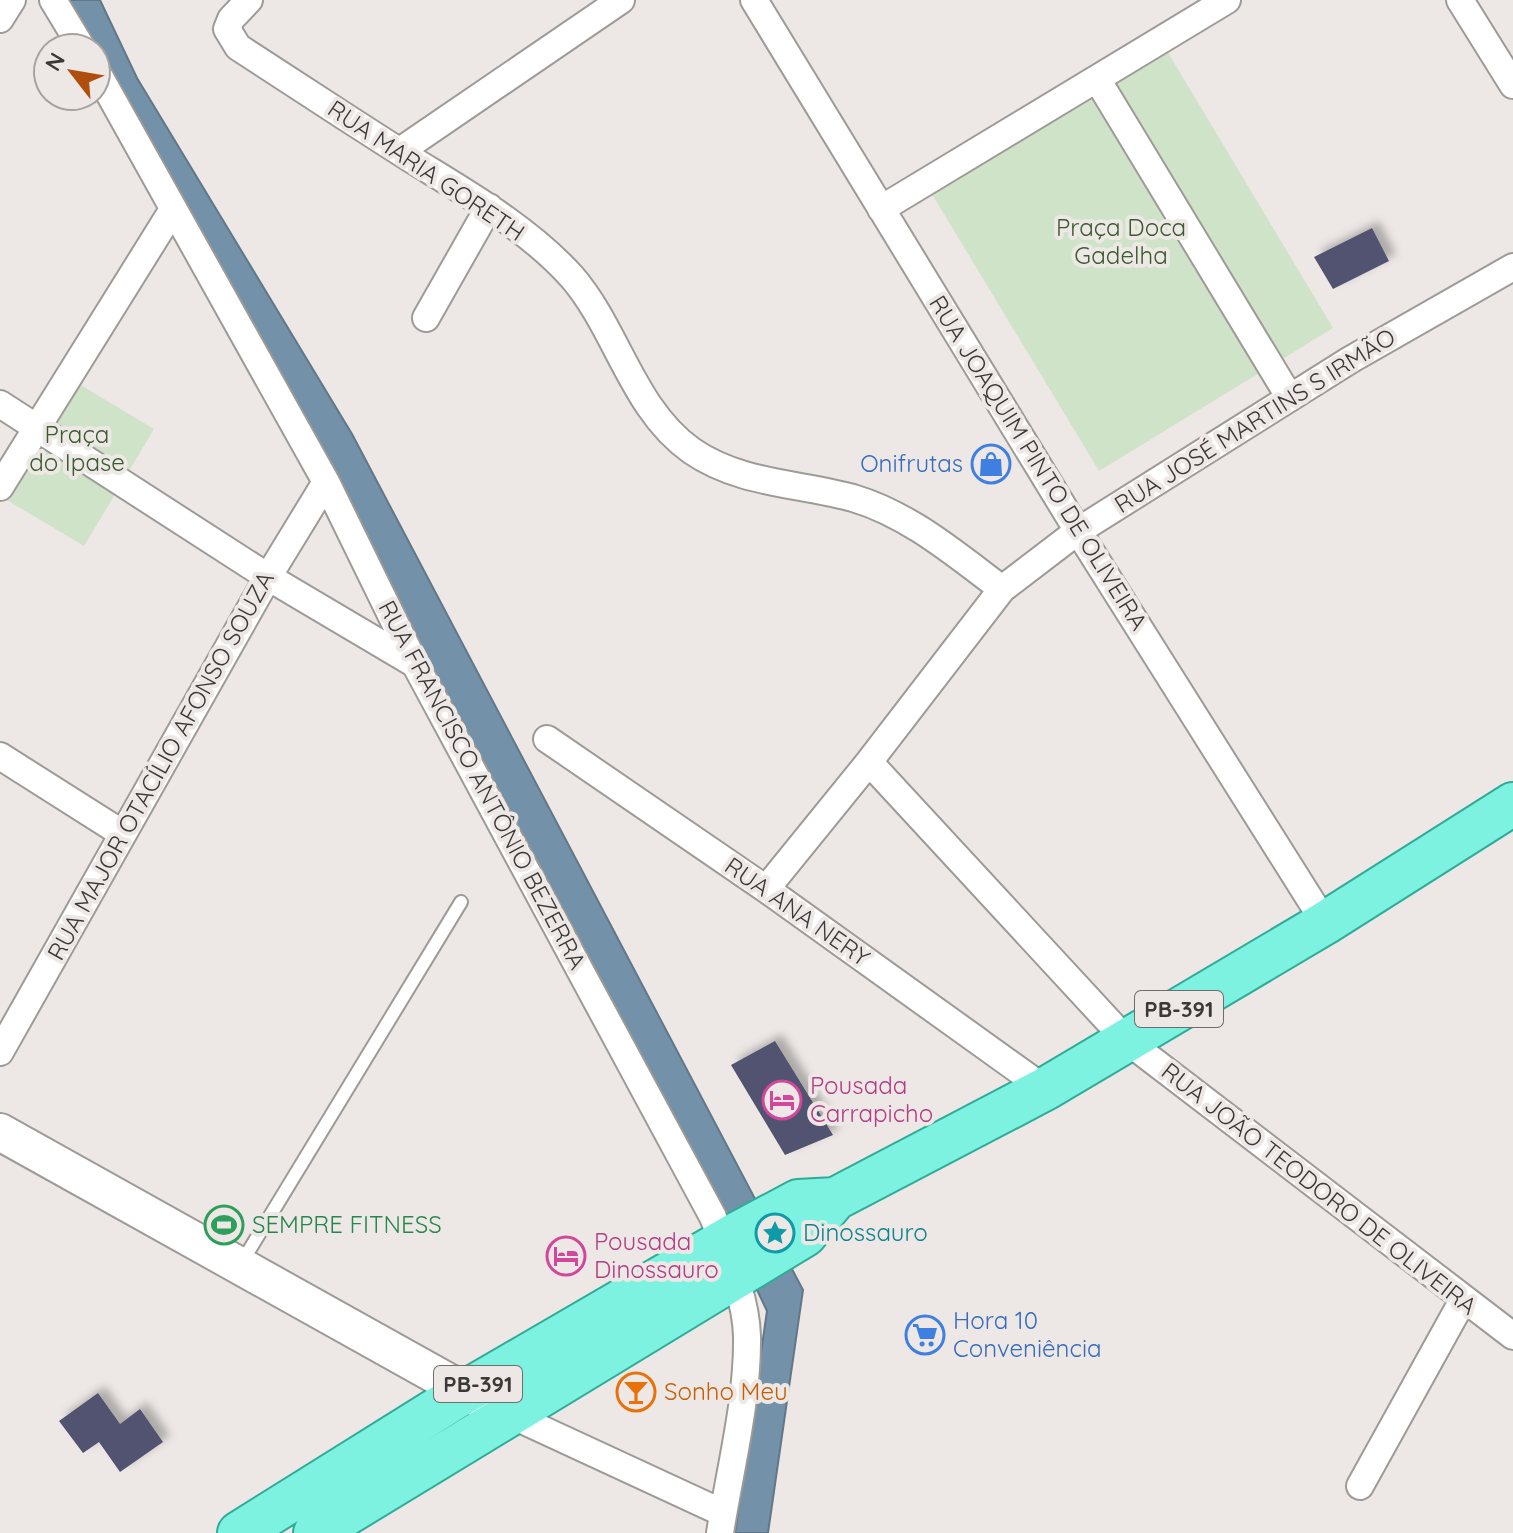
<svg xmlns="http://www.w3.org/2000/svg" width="1513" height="1533" font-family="Quicksand,sans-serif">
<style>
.green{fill:#cee3c8}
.water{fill:#7391a9;stroke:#627787;stroke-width:2}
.building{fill:#515270;filter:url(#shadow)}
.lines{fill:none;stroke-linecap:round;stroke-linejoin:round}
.lane-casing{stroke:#9e9a96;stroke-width:16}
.street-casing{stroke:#9e9a96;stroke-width:30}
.secondary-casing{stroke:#9e9a96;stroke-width:40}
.primary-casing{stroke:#2fab98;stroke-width:46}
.lane{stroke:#fff;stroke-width:12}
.street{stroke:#fff;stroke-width:26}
.secondary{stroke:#fff;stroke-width:36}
.primary{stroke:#7ef2e0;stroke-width:42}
.labels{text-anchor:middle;stroke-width:8;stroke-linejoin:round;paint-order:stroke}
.shield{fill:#ede8e5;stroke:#706e6c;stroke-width:2}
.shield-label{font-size:22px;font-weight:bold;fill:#3b3938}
.street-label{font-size:24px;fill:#3b3938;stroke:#ede8e5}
.park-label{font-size:24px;fill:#395b2f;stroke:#ede8e5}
.shop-label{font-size:24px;fill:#366cbe;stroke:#ede8e5;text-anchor:end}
.hotel-label{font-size:24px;fill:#b23c85;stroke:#ede8e5;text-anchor:start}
.leisure-label{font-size:24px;fill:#27864d;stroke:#ede8e5;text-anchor:start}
.culture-label{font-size:24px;fill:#0d838f;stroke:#ede8e5;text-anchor:start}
.food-label{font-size:24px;fill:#c56008;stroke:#ede8e5;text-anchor:start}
</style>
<defs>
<filter id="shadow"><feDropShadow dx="7" dy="-7" stdDeviation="4" flood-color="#0004"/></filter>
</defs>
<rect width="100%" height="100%" fill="#ede8e5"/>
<path class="green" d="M1164 46 1333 328 1099 471 929 189Z
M59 372 154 429 84 546 0 496Z"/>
<path class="water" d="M69 0H100L137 78 352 434 803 1290 768 1533H735L767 1311 741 1256 329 476Z"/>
<path class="building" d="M1372 228 1389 261 1333 289 1314 257Z
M775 1041 833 1135 785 1155 731 1065Z
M98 1393 120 1424 140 1409 163 1442 120 1472 99 1442 83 1453 59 1421Z"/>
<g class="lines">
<defs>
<path id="lane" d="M242 1262 461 902"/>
<path id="street" d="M53 0 82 48
M249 0 231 19 227 29 238 47C296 85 353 122 411 159 466 193 528 228 572 277 617 329 633 410 692 451 740 484 798 483 853 498 910 515 955 554 1002 589
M754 0 1078 531 1325 923
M1460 0 1513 85
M0 19 12 0
M96 70 326 482 415 664 713 1217C727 1254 746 1297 747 1336 748 1401 730 1469 720 1533
M1097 79 1290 398
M400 151 621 0
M881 209 1227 0
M426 318 489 207
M0 404 268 577 415 664
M0 487 172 211
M547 739 766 889 1045 1089
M0 756 123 834
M869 762 1126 1040 1513 1336
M766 889 869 762 1002 589 1078 531 1350 360 1513 267
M0 1052 268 577 326 482
M509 1414 723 1513
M1360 1486 1463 1300"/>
<path id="secondary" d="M0 1132 484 1402"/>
<path id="primary" d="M239 1533 463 1393 738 1233 798 1201 835 1199
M315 1533 805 1235 835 1199 1045 1089 1325 923 1513 804"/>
</defs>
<use href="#lane" class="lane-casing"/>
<use href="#street" class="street-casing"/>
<use href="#secondary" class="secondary-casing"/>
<use href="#primary" class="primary-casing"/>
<use href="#lane" class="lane"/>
<use href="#street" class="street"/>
<use href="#secondary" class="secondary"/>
<use href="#primary" class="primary"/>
</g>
<defs>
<symbol id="shop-ring" viewBox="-11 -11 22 22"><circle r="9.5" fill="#ede8e5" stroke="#3f7fe0" stroke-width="1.5"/><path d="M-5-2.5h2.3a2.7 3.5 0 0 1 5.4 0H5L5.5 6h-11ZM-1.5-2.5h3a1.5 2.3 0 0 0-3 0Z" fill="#3f7fe0"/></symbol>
<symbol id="hotel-ring" viewBox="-11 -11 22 22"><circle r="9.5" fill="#ede8e5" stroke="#d1479c" stroke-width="1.5"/><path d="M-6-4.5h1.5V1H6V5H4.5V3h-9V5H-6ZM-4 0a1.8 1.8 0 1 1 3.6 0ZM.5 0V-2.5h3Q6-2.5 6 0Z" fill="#d1479c"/></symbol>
<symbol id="stadium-ring" viewBox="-11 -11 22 22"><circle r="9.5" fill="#ede8e5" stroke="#2e9e5b" stroke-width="1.5"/><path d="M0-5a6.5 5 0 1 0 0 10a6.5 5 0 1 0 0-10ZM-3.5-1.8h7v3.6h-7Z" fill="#2e9e5b"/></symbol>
<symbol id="sight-ring" viewBox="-11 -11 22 22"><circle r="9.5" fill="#ede8e5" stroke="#0f9aa8" stroke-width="1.5"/><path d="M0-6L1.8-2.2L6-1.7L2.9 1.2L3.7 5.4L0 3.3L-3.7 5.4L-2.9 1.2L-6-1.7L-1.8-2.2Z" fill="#0f9aa8"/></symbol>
<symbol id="supermarket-ring" viewBox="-11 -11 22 22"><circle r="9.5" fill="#ede8e5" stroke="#3f7fe0" stroke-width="1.5"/><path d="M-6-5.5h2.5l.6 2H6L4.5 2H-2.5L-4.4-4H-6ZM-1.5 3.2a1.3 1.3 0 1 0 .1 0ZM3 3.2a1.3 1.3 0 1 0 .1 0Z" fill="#3f7fe0"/></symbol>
<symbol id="bar-ring" viewBox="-11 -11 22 22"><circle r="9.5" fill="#ede8e5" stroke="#e8710a" stroke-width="1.5"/><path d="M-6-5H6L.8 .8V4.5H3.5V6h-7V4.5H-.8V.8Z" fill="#e8710a"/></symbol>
</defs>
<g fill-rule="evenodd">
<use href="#shop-ring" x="969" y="442" width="44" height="44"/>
<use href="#hotel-ring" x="760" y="1078" width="44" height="44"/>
<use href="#stadium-ring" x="202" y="1203" width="44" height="44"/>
<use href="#sight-ring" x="753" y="1211" width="44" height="44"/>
<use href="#hotel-ring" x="544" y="1234" width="44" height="44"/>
<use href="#supermarket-ring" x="903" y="1313" width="44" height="44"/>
<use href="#bar-ring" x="614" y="1370" width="44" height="44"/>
</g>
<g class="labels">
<g class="shield">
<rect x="1135" y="991" width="88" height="36" rx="6"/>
<rect x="434" y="1366" width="88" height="36" rx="6"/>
</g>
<g class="shield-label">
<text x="1179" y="1017">PB-391</text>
<text x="478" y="1392">PB-391</text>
</g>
<g class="street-label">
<text transform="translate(426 171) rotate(34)" y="8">RUA MARIA GORETH</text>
<text transform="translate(1255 421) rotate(-32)" y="8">RUA JOSÉ MARTINS S IRMÃO</text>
<text transform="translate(1038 463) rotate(58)" y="8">RUA JOAQUIM PINTO DE OLIVEIRA</text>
<text transform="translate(161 766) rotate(-61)" y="8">RUA MAJOR OTACÍLIO AFONSO SOUZA</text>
<text transform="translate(482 785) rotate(62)" y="8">RUA FRANCISCO ANTÔNIO BEZERRA</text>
<text transform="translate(797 912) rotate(35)" y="8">RUA ANA NERY</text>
<text transform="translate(1319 1189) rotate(38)" y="8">RUA JOÃO TEODORO DE OLIVEIRA</text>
</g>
<g class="park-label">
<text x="1121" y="236">Praça Doca<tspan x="1121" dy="28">Gadelha</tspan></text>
<text x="77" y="443">Praça<tspan x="77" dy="28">do Ipase</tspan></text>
</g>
<g class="shop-label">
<text x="963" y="472">Onifrutas</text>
<text x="953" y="1329" text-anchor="start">Hora 10<tspan x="953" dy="28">Conveniência</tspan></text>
</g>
<g class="hotel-label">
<text x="810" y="1094">Pousada<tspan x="810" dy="28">Carrapicho</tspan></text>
<text x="594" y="1250">Pousada<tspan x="594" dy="28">Dinossauro</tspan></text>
</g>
<g class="leisure-label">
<text x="252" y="1233">SEMPRE FITNESS</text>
</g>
<g class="culture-label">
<text x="803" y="1241">Dinossauro</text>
</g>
<g class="food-label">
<text x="664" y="1400">Sonho Meu</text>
</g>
</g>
<g transform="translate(72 72) rotate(301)"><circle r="38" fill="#ede8e5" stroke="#a6a2a0" stroke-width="2"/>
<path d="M0-6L14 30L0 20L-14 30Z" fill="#b04f0d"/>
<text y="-12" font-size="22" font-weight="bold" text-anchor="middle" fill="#3b3938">N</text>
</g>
</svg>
